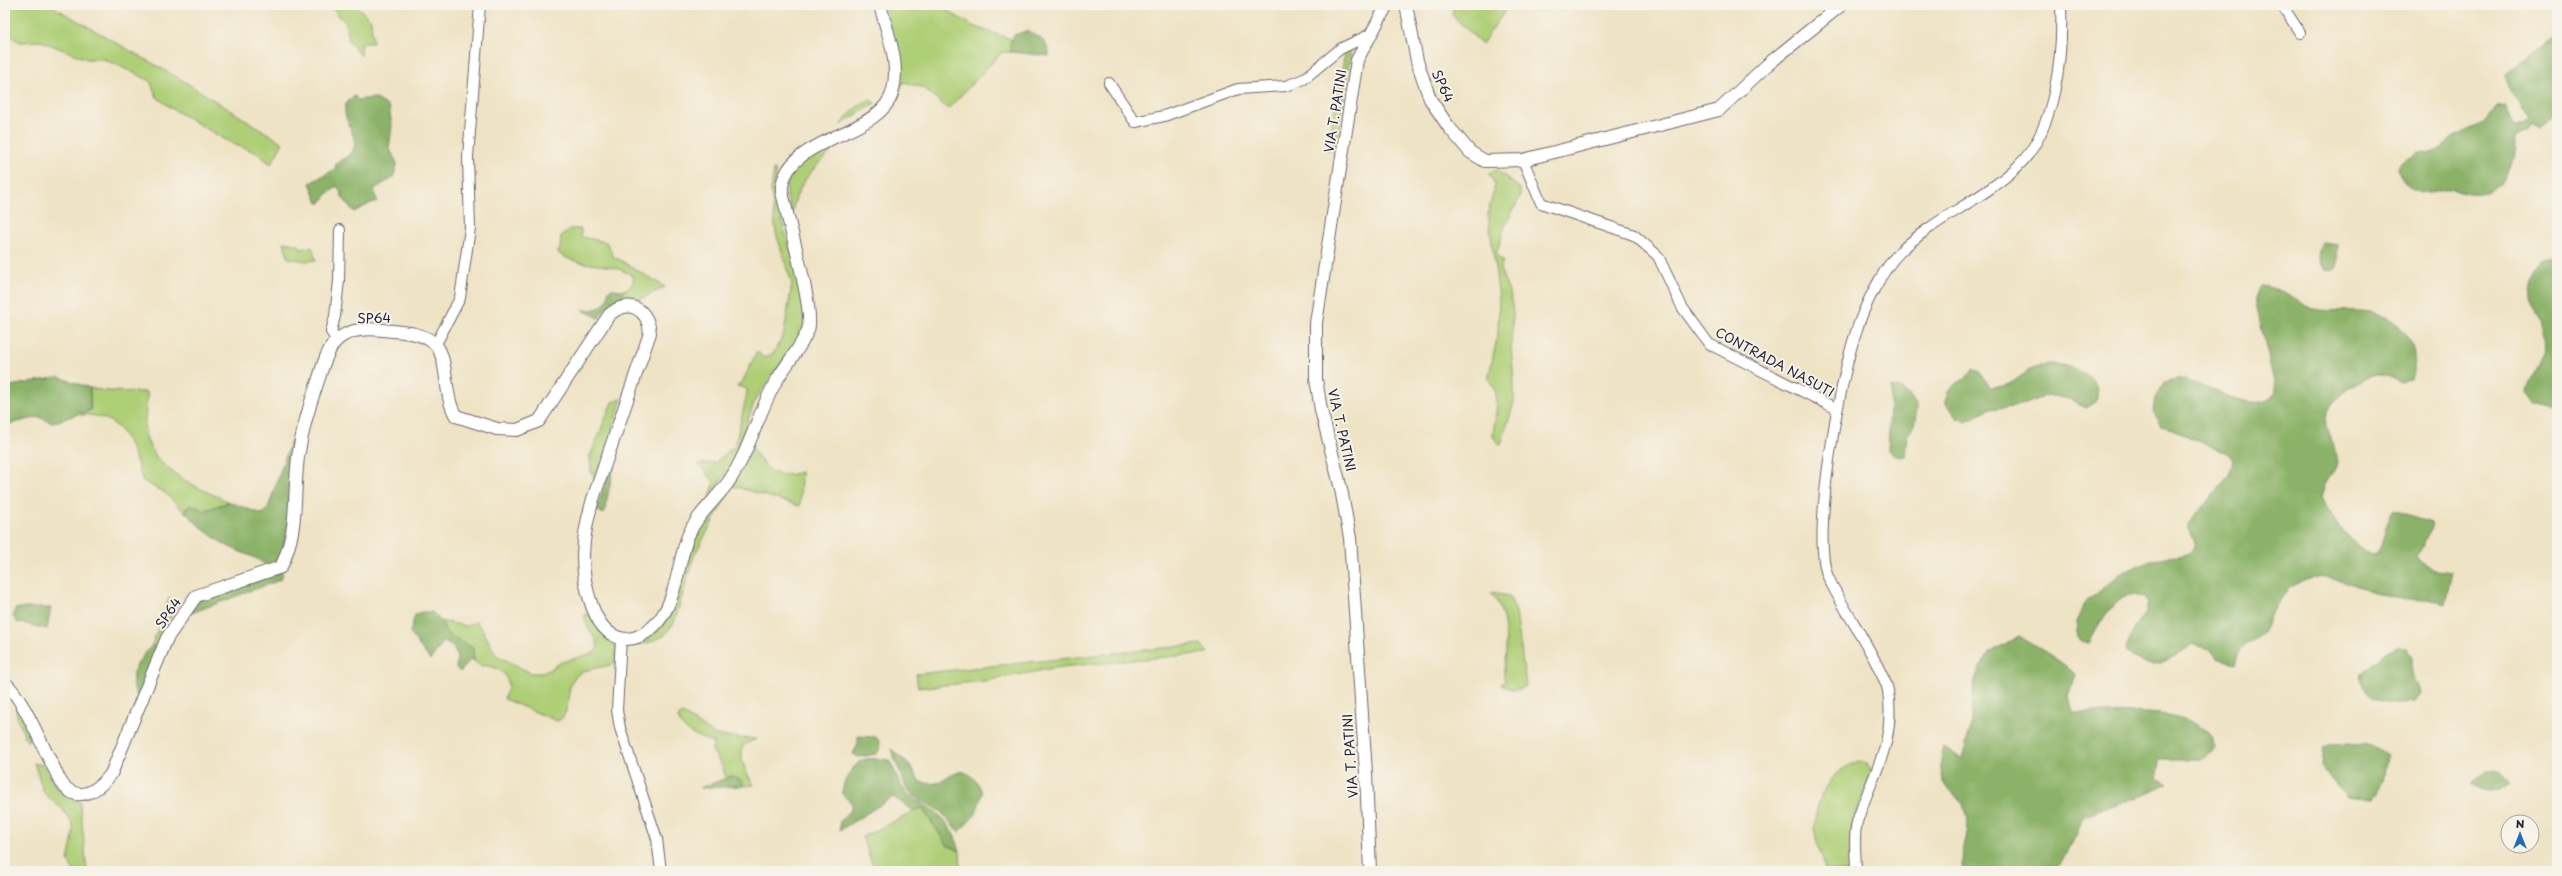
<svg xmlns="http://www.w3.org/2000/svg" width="2562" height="876" font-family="'Playpen Sans',sans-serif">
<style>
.green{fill:#afcf77;stroke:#687859}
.forest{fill:#8bb268;stroke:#566a52}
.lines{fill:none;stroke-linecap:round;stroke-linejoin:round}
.minor-casing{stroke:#6a666b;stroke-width:12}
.tertiary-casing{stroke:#6a666b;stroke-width:14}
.minor{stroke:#fff;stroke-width:10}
.tertiary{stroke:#fff;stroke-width:12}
.labels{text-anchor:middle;stroke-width:4;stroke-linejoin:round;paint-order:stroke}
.street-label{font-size:13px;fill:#22223b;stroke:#f7f3e8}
</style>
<rect width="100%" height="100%" fill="#f7f3e8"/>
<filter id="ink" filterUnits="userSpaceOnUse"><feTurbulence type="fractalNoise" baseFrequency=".025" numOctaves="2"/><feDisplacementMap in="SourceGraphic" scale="8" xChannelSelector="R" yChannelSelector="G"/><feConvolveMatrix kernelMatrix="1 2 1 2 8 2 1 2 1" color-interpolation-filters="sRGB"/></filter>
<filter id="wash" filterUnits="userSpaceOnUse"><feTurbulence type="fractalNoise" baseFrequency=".012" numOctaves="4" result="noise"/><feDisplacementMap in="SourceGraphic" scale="16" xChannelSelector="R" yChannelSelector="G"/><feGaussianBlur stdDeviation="0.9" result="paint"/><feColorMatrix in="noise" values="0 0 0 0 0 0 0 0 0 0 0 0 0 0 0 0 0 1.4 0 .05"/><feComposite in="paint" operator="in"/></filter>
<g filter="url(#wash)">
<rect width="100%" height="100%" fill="#efe3c5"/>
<path class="green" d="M5 5H50L180 79 283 143 271 164 255 152 233 144 171 108 157 97 150 81 128 70 103 59H87L41 41 20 42 5 32Z
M329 5H356L371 20 373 43H362L361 56 349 41 346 23Z
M884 5H938L973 26 1011 39V52H1002L948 109 924 88 904 82 900 88V70Z
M1454 5H1509L1482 44 1452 15Z
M1351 49 1336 150H1327L1344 59 1346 50Z
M870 100 875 103 840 125C851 114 855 105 870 100Z
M857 130C829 154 796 176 792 215 790 206 785 193 787 184 792 159 836 142 857 130Z
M774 169 776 174 774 196 800 279 804 326 798 340 755 400 734 461 710 496 714 482 698 464 714 463 735 446 747 393V389L737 386 743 381 757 351 764 358 773 354 784 333 792 284 776 233 771 191Z
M1496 169 1520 189V197L1505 226 1496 255 1503 260 1500 269 1511 297 1513 314 1511 347 1514 383V402L1501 445 1496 441 1493 436C1494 418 1503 393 1488 380L1498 334 1499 299 1488 213 1495 185 1489 173Z
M570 229H581V237L606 242 613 256 665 287 639 300H622L624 290 632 285 634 277C609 259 579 270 557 252L560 250 561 236Z
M284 242 299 245 300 249 312 247 316 260 306 261 288 258Z
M90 388 106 391 147 392C148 402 143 426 145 432 152 471 198 487 229 502L203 511 196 506 186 508V513L165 493 143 481C131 446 124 413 80 415L91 410Z
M622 399 596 482 591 472 590 456 612 402Z
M752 448C765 467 774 481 801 472L800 506 733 486Z
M730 490 694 556 674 623 664 636 648 643 625 647 650 638 664 623 696 538 709 514Z
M1491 593 1509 596 1516 612 1526 686C1516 692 1511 690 1501 684L1505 682C1502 667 1506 661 1506 647 1506 631 1503 605 1491 593Z
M169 598 176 606 156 648 152 645Z
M585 614 590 615 616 646 615 664C604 667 581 669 574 678 565 689 572 717 557 721L504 699C505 694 509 689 508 683 506 670 491 664 480 666L474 661 473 648 447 634 441 621 466 626 476 622 481 627 496 655 531 673H543L562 662 593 653 598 648C597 632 584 632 585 614Z
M1201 644 1208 653 1061 667 984 681 918 688 916 674Z
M16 705 32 735 27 742 17 717Z
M683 714 714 734 727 737 757 739 743 745C739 759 746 774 754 785L744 786 742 781 732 777 726 778 723 768 712 750 714 743C700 737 682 734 678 717Z
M1858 761 1866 763 1872 772 1855 816 1853 871H1825C1824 859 1820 853 1817 842 1811 821 1819 788 1837 773 1843 768 1851 765 1858 761Z
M34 763 43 765C54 784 58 793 80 802L87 871H74L68 861 73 836V825L63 810 44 793Z
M922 808 947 845 960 851 961 871H875L862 837Z"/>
<path class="forest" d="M1026 31C1038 35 1049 42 1049 56L1011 52 1010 44 1014 35Z
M2555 34 2557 35V115L2543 127 2534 124 2530 131 2515 139C2515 180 2491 205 2452 188 2423 196 2414 198 2397 170L2398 165 2418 152 2432 153 2442 148 2449 139 2483 123 2496 106 2505 105 2513 128 2524 125 2530 120 2508 87 2506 75Z
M355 96 357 100 375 98 389 107 392 126 389 148 397 163 393 178 374 189 377 202 371 203 354 212 343 198 338 186 326 195 321 203H318L310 183 335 169 336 164C342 158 351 158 354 148 360 133 330 109 355 96Z
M2322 243 2338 245 2337 267 2332 272 2327 271C2318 263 2316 255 2322 243Z
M2557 264V407L2537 406 2527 393C2530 374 2540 366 2543 353 2549 320 2513 303 2546 266Z
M2260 286C2275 287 2287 293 2299 301 2302 304 2305 307 2309 308 2328 313 2350 309 2370 312 2404 319 2422 346 2411 379L2403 383C2395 380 2384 374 2376 375 2361 377 2329 401 2326 417 2323 434 2339 446 2337 461 2336 470 2331 474 2327 480 2324 485 2323 492 2321 498L2342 532 2370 555 2377 554C2386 540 2383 523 2394 510L2431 522 2432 528 2416 556C2423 571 2439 570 2452 572L2445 603C2433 599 2421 601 2408 599 2399 599 2388 595 2379 593 2338 584 2310 558 2277 603 2271 611 2270 622 2264 631 2257 644 2242 637 2235 664L2217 659 2210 650 2192 645C2167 661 2151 675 2125 652L2134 627 2145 615 2148 603 2145 598C2141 597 2136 595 2132 595 2114 594 2097 629 2089 643L2082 641 2076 632V622L2086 600C2102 594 2112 579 2128 570 2139 565 2153 559 2166 557 2177 556 2182 557 2192 551L2195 542 2188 527C2200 500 2229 490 2233 459L2227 453 2161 425 2153 412 2155 398 2165 382C2170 381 2176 378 2180 379 2203 382 2262 421 2276 391L2255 299Z
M612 289 624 290 622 300 605 309 599 318 583 310C595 311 610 306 608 291Z
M2051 364C2072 364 2104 377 2096 402L2086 408 2070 399 2047 395 2026 404 1991 409 1966 421 1957 418 1946 404C1944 382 1965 385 1973 369L1981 374 1990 387C2010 387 2012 382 2027 372 2034 367 2043 366 2051 364Z
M59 377 90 388V410L52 423 39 417 5 425V387Z
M1891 387 1902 390 1911 397 1917 407 1914 427 1907 435 1905 456C1898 458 1893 456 1888 450Z
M291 440 296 447 290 515 282 555 267 567C257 556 246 555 234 549 216 541 200 527 186 513V508L191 505 203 511 229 502 262 514 268 508Z
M617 450 604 514 596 510Z
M281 571 283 574 280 580 186 615 199 597Z
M19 608H51L47 629 17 622 13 616 15 609Z
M421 612H432L441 621 447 634 473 648 474 661 470 660 460 672 456 668C458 654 457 647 444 641L430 660 410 633 415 615Z
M2019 636C2039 649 2058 658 2075 674L2068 696 2072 712C2111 716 2183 703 2210 735 2213 738 2215 745 2216 749L2202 759H2159L2158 778 2168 784C2141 799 2111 804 2083 817L2077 834 2056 871H1963C1959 854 1969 838 1968 822 1966 790 1930 793 1944 747L1962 759 1970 730 1974 683 1980 667 1989 653Z
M152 645 156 648 138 697C125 675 138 662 152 645Z
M2400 646 2406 648 2412 658V673L2418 688 2419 694 2413 702C2391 705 2358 703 2362 673L2385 653Z
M858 736 876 737 880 742 879 751 876 754 859 757 853 754 858 744Z
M2347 744 2371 745 2387 756 2383 780 2373 800 2347 797 2321 766 2323 748 2329 745Z
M891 749 909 764 920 782C943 787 942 778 959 772 969 769 981 785 982 794L976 814 959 832 940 811 914 796 906 788Z
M880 759 889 760C896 771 898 786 909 795 913 800 920 801 925 805 944 816 954 830 960 851L947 845 922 808 914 811 893 797 840 830V821L851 809 852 804 843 795C840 784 853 764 863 760 868 758 874 759 880 759Z
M2495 769 2502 772 2510 783C2495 793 2486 794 2471 784L2487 771Z
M732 776 742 781 744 786 700 788Z"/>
</g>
<g filter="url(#ink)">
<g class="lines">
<defs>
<path id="minor" d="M2282 5 2300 33
M1109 83 1135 122 1164 116 1238 89 1286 86 1304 79 1340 49 1371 34
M1523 160 1541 203 1634 235 1658 256 1682 307 1709 344 1837 409
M337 340 331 332 335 316 339 281 340 230
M436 344 460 298 470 228 468 157 480 5
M621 639 617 710 620 728 657 839 661 871
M1856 871C1856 856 1853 837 1857 822 1872 773 1896 746 1888 691 1887 683 1882 676 1879 669 1864 637 1844 610 1829 579 1809 540 1841 374 1857 329 1864 307 1883 268 1900 252 1934 218 1983 200 2018 166 2056 130 2063 54 2061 5"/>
<path id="tertiary" d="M1406 5 1417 61 1430 99 1448 126 1470 152 1485 161 1523 160 1719 110 1767 65 1841 5
M5 683C22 696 42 746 53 766 56 772 59 780 63 785 80 805 100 788 111 774L167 638 196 596 281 567C299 529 293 498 298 457 302 431 309 406 318 381 322 369 326 352 335 342 347 329 366 328 383 330 400 332 421 331 435 344 449 358 443 396 456 416L497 429 517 430 539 421 609 315C628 298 648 308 650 333L593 499C582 537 578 568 592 606 603 637 627 651 654 626 677 604 677 564 688 536 697 514 716 500 729 481 749 452 757 416 774 385 784 366 800 350 808 330 815 313 791 232 786 209 785 202 781 193 782 186 790 135 883 136 893 90 900 62 887 32 880 5
M1370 871 1366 773 1350 538 1341 489 1321 410 1316 379V323L1357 60 1387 5"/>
</defs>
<use href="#minor" class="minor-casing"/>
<use href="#tertiary" class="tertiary-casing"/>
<use href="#minor" class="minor"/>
<use href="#tertiary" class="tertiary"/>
</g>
</g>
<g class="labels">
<g class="street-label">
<text transform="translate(1443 86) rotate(65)" y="5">SP64</text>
<text transform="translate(1335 111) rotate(-81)" y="5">VIA T. PATINI</text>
<text transform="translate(374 318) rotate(-1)" y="5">SP64</text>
<text transform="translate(1775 362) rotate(28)" y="5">CONTRADA NASUTI</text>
<text transform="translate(1342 430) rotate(77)" y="5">VIA T. PATINI</text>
<text transform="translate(168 613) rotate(-56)" y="5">SP64</text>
<text transform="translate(1350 756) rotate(-94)" y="5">VIA T. PATINI</text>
</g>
</g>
<rect width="2562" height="876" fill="none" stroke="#f7f3e8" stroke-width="20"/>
<g transform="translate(2520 834)"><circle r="19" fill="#f7f3e8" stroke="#a29fa3"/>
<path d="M0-3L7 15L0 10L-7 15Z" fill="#1f6fb2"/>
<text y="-6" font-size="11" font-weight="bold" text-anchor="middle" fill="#22223b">N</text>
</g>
</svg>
